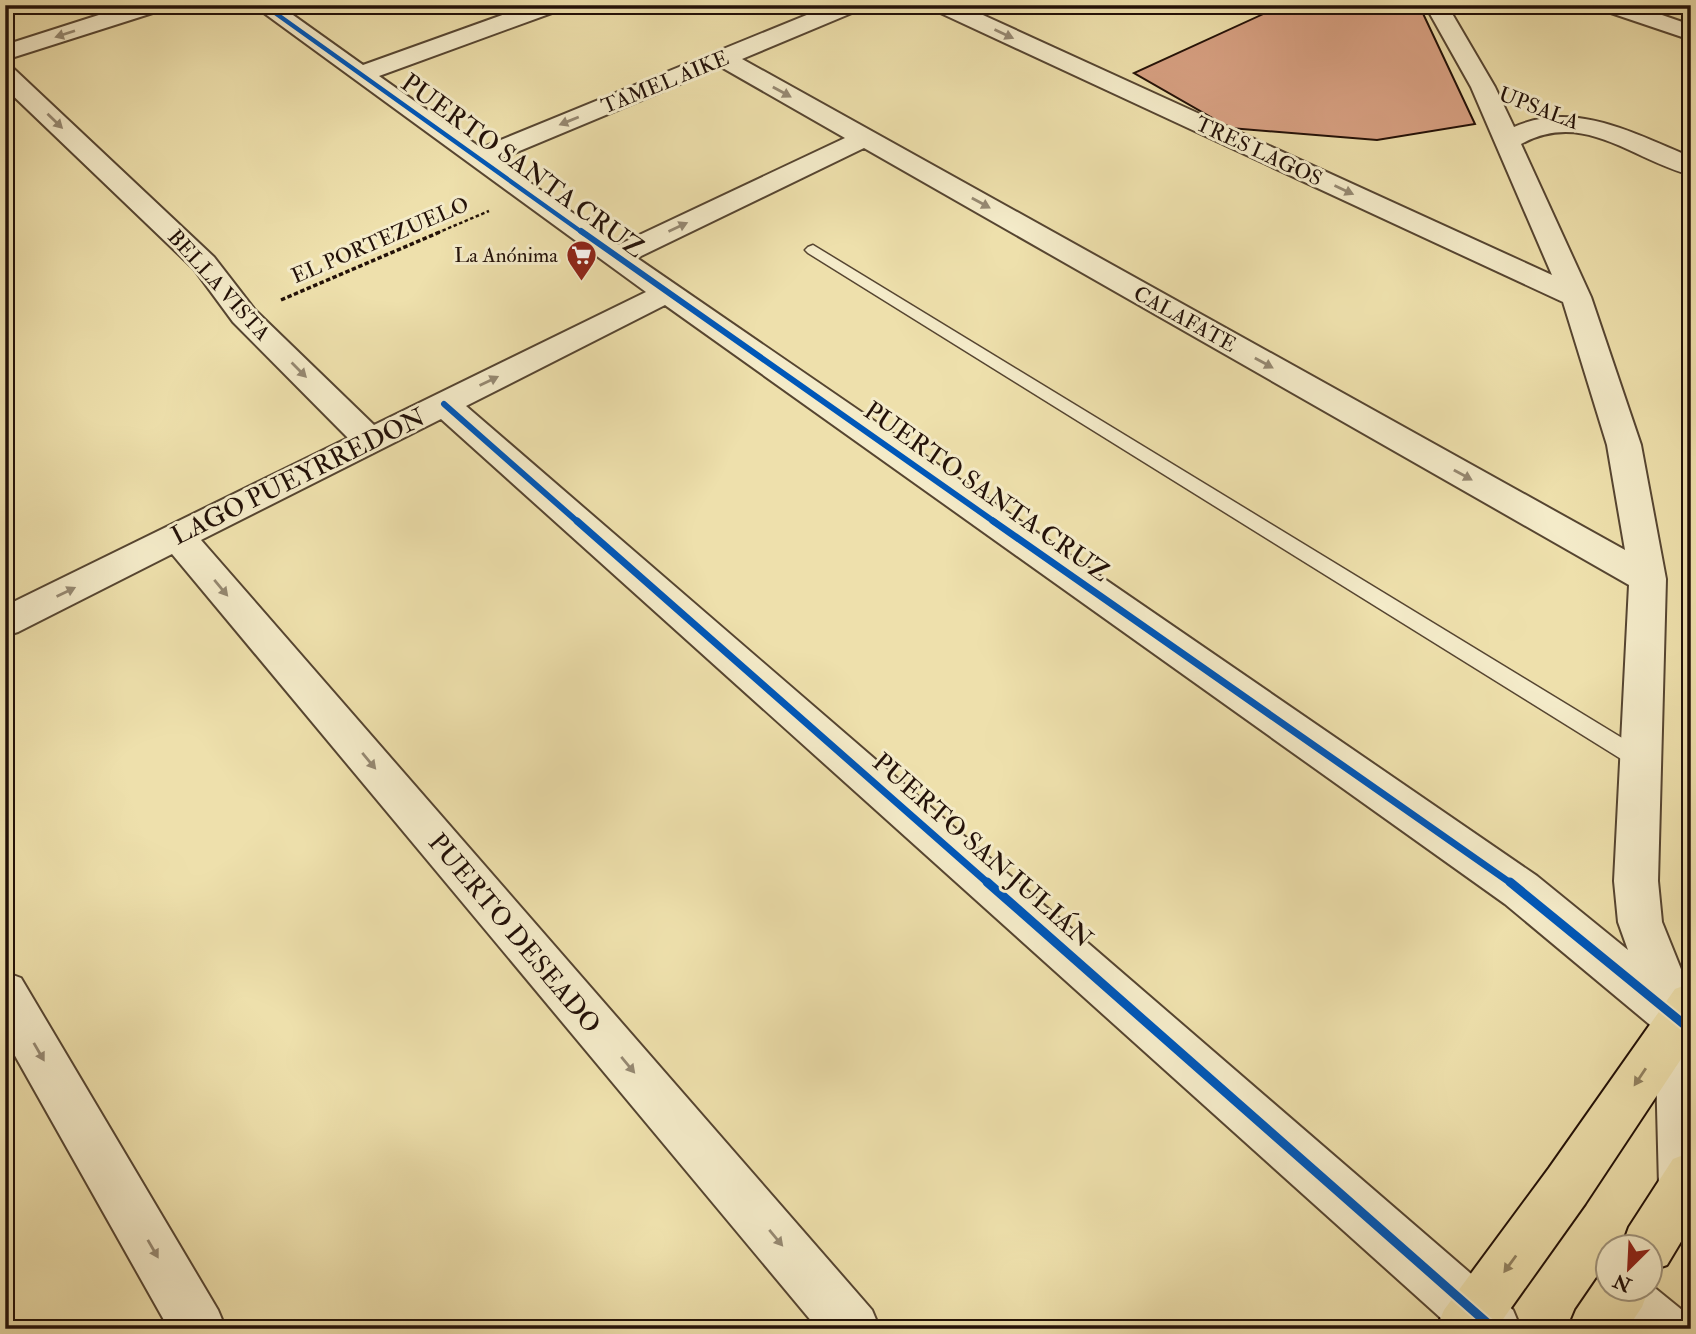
<svg xmlns="http://www.w3.org/2000/svg" width="1696" height="1334" font-family="'IM FELL Double Pica',serif">
<style>
.building{fill:#d8a183;stroke:#231108;stroke-width:2}
.lines{fill:none;stroke-linecap:round;stroke-linejoin:round}
.service-casing{stroke:#564531;stroke-width:3}
.minor-casing{stroke:#564531;stroke-width:4}
.trunk-casing{stroke:#231108;stroke-width:4}
.path-far1{stroke:#231108;stroke-width:2.5;stroke-dasharray:3.5 2.5;stroke-linecap:butt}
.path{stroke:#231108;stroke-width:3.5;stroke-dasharray:4.5 2.5;stroke-linecap:butt}
.service{fill:#f4ebc9;fill-rule:evenodd}
.minor{fill:#f4ebc9;fill-rule:evenodd}
.trunk{fill:#eee0ac;fill-rule:evenodd}
.cycleway-far3-casing{stroke:#f4ebc9;stroke-width:7}
.cycleway-far2-casing{stroke:#f4ebc9;stroke-width:10}
.cycleway-far1-casing{stroke:#f4ebc9;stroke-width:11}
.cycleway-casing{stroke:#f4ebc9;stroke-width:13}
.cycleway-far3{stroke:#0057b8;stroke-width:4.5}
.cycleway-far2{stroke:#0057b8;stroke-width:6}
.cycleway-far1{stroke:#0057b8;stroke-width:7}
.cycleway{stroke:#0057b8;stroke-width:9}
.oneway{fill:#968972}
.oneway2{fill:#938362}
.labels{text-anchor:middle;stroke-width:6;stroke-linejoin:round;paint-order:stroke}
.far-street-label{font-size:21px;fill:#231108;stroke:#f4ebc9}
.far-poi-label{font-size:21px;fill:#231108;stroke:#f4ebc9;text-anchor:end}
.street-label{font-size:26px;fill:#231108;stroke:#f4ebc9}
</style>
<rect width="100%" height="100%" fill="#eee0ac"/>
<filter id="stains"><feTurbulence type="fractalNoise" baseFrequency=".00286" numOctaves="4"/><feColorMatrix values="0 0 0 0 .2 0 0 0 0 .09 0 0 0 0 .02 0 0 0 .5 -.17"/></filter>
<radialGradient id="worn" r=".72"><stop offset=".6" stop-color="#630" stop-opacity="0"/><stop offset="1" stop-color="#630" stop-opacity=".3"/></radialGradient>
<path class="building" d="M1283 5H1419L1475 124 1377 140 1230 128 1134 73Z"/>
<g class="lines">
<defs>
<path id="service" d="M813 245 1650 755 1653 761 1650 767 1642 770 1634 767 808 253 805 250 808 247Z"/>
<path id="minor" d="M130 5H165L162 10 5 60V45Z
M253 5H279L363 65 530 5H563L560 10 379 76 481 148 831 5H862L859 10 742 59 1625 550 1607 445 1563 302 934 10 931 5H961L1552 275 1471 87 1425 5H1447L1495 87 1514 127C1575 100 1635 134 1691 157V175C1632 160 1584 109 1521 144L1591 297 1641 445 1666 579 1658 881 1662 922 1691 994V1209L1684 1211 1666 1204 1659 1186 1655 1029 1505 904 665 305 466 406 1513 1310 1521 1329H1453L441 419 201 540 872 1310 880 1329H818L172 554 18 632 5 636V606L348 438 233 322 194 269 5 88V67L14 69 214 257 255 310 374 425 646 292ZM721 67 845 138 618 245 498 160ZM864 148 1629 585 1614 881 1618 922 1628 950 1537 876 637 258Z
M1599 5H1633L1691 25V40L1602 10Z
M5 972 21 978 218 1310 226 1329H169L5 1038Z
M1608 1271V1288H1650V1284L1682 1310 1690 1329H1621L1601 1312 1593 1293 1601 1274Z"/>
<path id="trunk" d="M1691 983V1044L1585 1204 1496 1329H1436L1444 1310 1549 1168 1675 989Z
M1691 1152V1225L1667 1265 1650 1271V1246H1622L1629 1227 1673 1159Z
M1608 1267V1288H1649L1642 1307 1627 1329H1568L1576 1310 1604 1269Z"/>
</defs>
<use href="#service" class="service-casing"/>
<use href="#minor" class="minor-casing"/>
<use href="#trunk" class="trunk-casing"/>
<path class="path-far1" d="M437 233 489 211"/>
<path class="path" d="M281 300 442 231"/>
<use href="#service" class="service"/>
<use href="#minor" class="minor"/>
<use href="#trunk" class="trunk"/>
<defs>
<path id="cycleway-far3" d="M264 5 583 233"/>
<path id="cycleway-far2" d="M581 231 996 523
M444 404 579 523"/>
<path id="cycleway-far1" d="M577 521 989 884
M993 521 1512 884"/>
<path id="cycleway" d="M987 882 1494 1329
M1510 882 1691 1030"/>
</defs>
<use href="#cycleway-far3" class="cycleway-far3-casing"/>
<use href="#cycleway-far2" class="cycleway-far2-casing"/>
<use href="#cycleway-far1" class="cycleway-far1-casing"/>
<use href="#cycleway" class="cycleway-casing"/>
<use href="#cycleway-far3" class="cycleway-far3"/>
<use href="#cycleway-far2" class="cycleway-far2"/>
<use href="#cycleway-far1" class="cycleway-far1"/>
<use href="#cycleway" class="cycleway"/>
</g>
<defs><path id="oneway-solid" d="M-6-.8H1V-3.2L6.5 0L1 3.2V.8H-6Z" transform="scale(1.75)"/></defs>
<g class="oneway">
<use href="#oneway-solid" transform="translate(65 34) rotate(162)"/>
<use href="#oneway-solid" transform="translate(1004 34) rotate(25)"/>
<use href="#oneway-solid" transform="translate(782 92) rotate(29)"/>
<use href="#oneway-solid" transform="translate(55 121) rotate(44)"/>
<use href="#oneway-solid" transform="translate(569 121) rotate(158)"/>
<use href="#oneway-solid" transform="translate(1344 190) rotate(25)"/>
<use href="#oneway-solid" transform="translate(981 203) rotate(29)"/>
<use href="#oneway-solid" transform="translate(678 227) rotate(-25)"/>
<use href="#oneway-solid" transform="translate(1264 363) rotate(29)"/>
<use href="#oneway-solid" transform="translate(299 370) rotate(45)"/>
<use href="#oneway-solid" transform="translate(489 381) rotate(-26)"/>
<use href="#oneway-solid" transform="translate(1463 475) rotate(29)"/>
<use href="#oneway-solid" transform="translate(221 588) rotate(50)"/>
<use href="#oneway-solid" transform="translate(66 592) rotate(-26)"/>
<use href="#oneway-solid" transform="translate(369 761) rotate(50)"/>
<use href="#oneway-solid" transform="translate(39 1052) rotate(60)"/>
<use href="#oneway-solid" transform="translate(628 1065) rotate(50)"/>
<use href="#oneway-solid" transform="translate(776 1238) rotate(50)"/>
<use href="#oneway-solid" transform="translate(153 1249) rotate(60)"/>
</g>
<g class="oneway2">
<use href="#oneway-solid" transform="translate(1640 1077) rotate(124)"/>
<use href="#oneway-solid" transform="translate(1510 1264) rotate(126)"/>
</g>
<defs>
<symbol id="supermarket-pin" viewBox="-11 -11 22 30"><path d="M0 17L-7.5 6A9.5 9.5 0 1 1 7.5 6Z" fill="#8f2418" stroke="#f4ebc9"/><path d="M-6-5.5h2.5l.6 2H6L4.5 2H-2.5L-4.4-4H-6ZM-1.5 3.2a1.3 1.3 0 1 0 .1 0ZM3 3.2a1.3 1.3 0 1 0 .1 0Z" fill="#fff"/></symbol>
</defs>
<g fill-rule="evenodd">
<use href="#supermarket-pin" x="564" y="238" width="35" height="47"/>
</g>
<g class="labels">
<g class="far-street-label">
<text transform="translate(665 82) rotate(-22)" y="7">TAMEL AIKE</text>
<text transform="translate(1539 108) rotate(21)" y="7">UPSALA</text>
<text transform="translate(1259 151) rotate(25)" y="7">TRES LAGOS</text>
<text transform="translate(380 240) rotate(-23)" y="7">EL PORTEZUELO</text>
<text transform="translate(219 285) rotate(48)" y="7">BELLA VISTA</text>
<text transform="translate(1185 319) rotate(29)" y="7">CALAFATE</text>
</g>
<g class="far-poi-label">
<text x="558" y="262">La Anónima</text>
</g>
<g class="street-label">
<text transform="translate(523 165) rotate(36)" y="9">PUERTO SANTA CRUZ</text>
<text transform="translate(298 476) rotate(-26)" y="9">LAGO PUEYRREDON</text>
<text transform="translate(987 491) rotate(35)" y="9">PUERTO SANTA CRUZ</text>
<text transform="translate(983 850) rotate(41)" y="9">PUERTO SAN JULIÁN</text>
<text transform="translate(515 933) rotate(50)" y="9">PUERTO DESEADO</text>
</g>
</g>
<rect width="1696" height="1334" fill="none" stroke="#eee0ac" stroke-width="28"/>
<rect x="7" y="7" width="1682" height="1320" fill="none" stroke="#231108" stroke-width="3.5"/>
<rect x="14" y="14" width="1668" height="1306" fill="none" stroke="#231108" stroke-width="2"/>
<g transform="translate(1629 1268) rotate(204)"><circle r="33" fill="#f4ebc9" stroke="#a0947c" stroke-width="2"/>
<path d="M0-5L12 26L0 18L-12 26Z" fill="#8f2418"/>
<text y="-10" font-size="19" font-weight="bold" text-anchor="middle" fill="#231108">N</text>
</g>
<rect width="100%" height="100%" filter="url(#stains)"/>
<rect width="100%" height="100%" fill="url(#worn)"/>
</svg>
